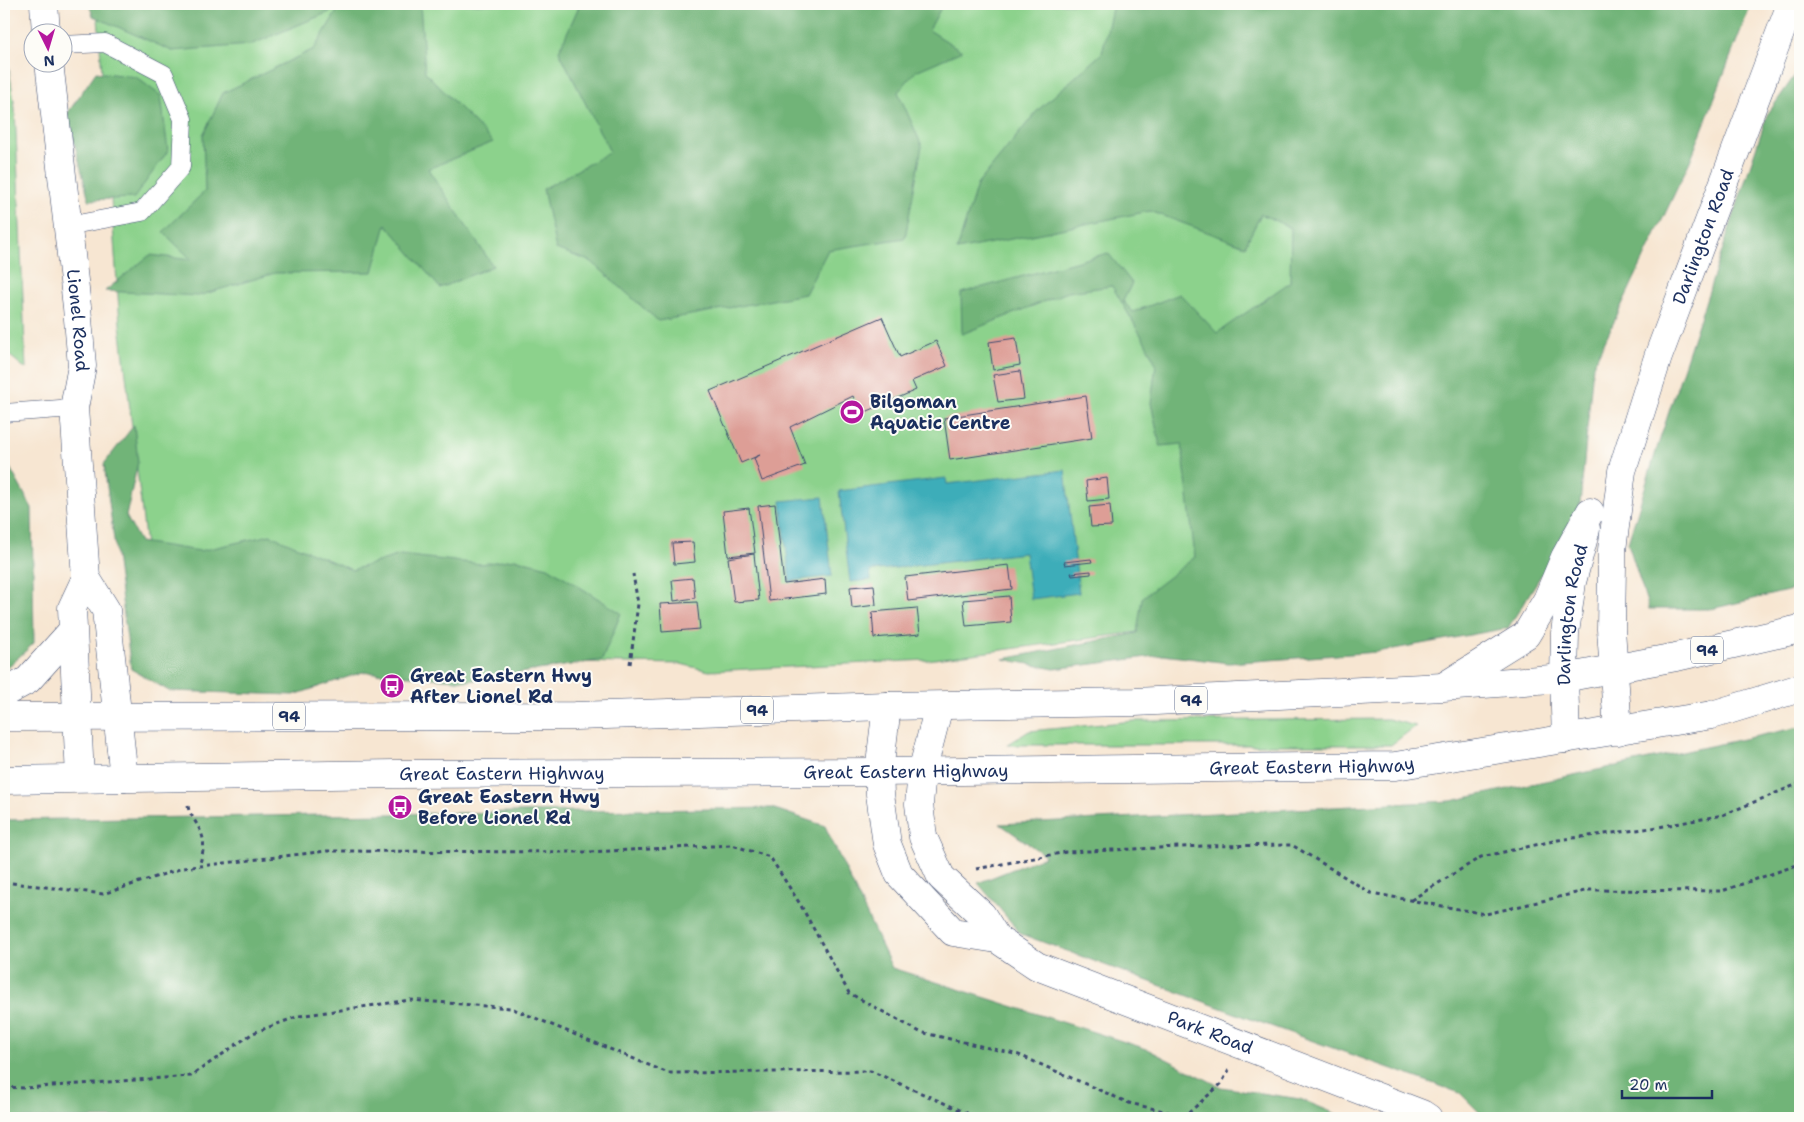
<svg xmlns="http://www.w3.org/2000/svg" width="1804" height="1122" font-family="'Shantell Sans',sans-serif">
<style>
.green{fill:#8cd28c;stroke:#548075}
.forest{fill:#71b478;stroke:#46726b}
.water{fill:#3dadb9;stroke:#2c6e8c}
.building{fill:#dd9e96}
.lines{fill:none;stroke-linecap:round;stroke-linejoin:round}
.lane-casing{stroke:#3c4a6f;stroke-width:19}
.street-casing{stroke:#3c4a6f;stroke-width:29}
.secondary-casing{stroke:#3c4a6f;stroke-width:29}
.highway-casing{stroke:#3c4a6f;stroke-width:29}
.path{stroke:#3c4a6f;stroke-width:3;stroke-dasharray:4 4;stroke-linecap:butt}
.lane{stroke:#fff;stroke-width:18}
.street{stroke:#fff;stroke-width:28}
.secondary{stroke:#fff;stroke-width:28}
.highway{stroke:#fff;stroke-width:28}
.labels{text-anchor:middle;stroke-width:4;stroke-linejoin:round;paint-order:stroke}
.shield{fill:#fdfcf7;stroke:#5f6c8c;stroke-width:1}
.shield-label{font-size:16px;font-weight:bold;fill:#1b2f5e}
.street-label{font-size:18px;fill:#1b2f5e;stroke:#fdfcf7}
.poi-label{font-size:18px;font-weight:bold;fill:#1b2f5e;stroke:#fdfcf7;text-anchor:start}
</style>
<rect width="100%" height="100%" fill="#fdfcf7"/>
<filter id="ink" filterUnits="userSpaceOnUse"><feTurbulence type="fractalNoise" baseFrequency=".02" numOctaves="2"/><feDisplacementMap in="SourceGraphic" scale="10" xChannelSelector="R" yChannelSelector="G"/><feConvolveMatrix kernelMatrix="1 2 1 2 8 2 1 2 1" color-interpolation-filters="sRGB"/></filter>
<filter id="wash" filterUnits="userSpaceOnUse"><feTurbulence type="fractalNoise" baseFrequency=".0096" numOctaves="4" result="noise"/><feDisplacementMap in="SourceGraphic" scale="20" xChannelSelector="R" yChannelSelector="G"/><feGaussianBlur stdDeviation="1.12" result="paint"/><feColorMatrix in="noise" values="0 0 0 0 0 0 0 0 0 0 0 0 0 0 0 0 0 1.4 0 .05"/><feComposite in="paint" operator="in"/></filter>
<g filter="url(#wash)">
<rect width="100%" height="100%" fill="#f7e6d2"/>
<path class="green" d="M97 4H1721L1138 632 927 660 709 671 681 664 193 655 154 615 120 324Z
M4 36 15 108 26 369 4 351Z
M1388 719 1416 726 1391 745H1007L1029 731 1134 721Z"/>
<path class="forest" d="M89 4H420L425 72 493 142 428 169 493 266 440 288 386 224 373 272 275 273 198 296 105 291 150 255 192 260 163 232 205 191 203 135 223 93 314 49 339 8 250 45 172 51 93 16Z
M580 4H943L929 30 962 51 916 71 898 92 922 146 905 238 828 250 805 294 658 321 592 262 556 249 543 189 610 152 559 51Z
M1113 4H1751L1690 161 1593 366 1579 515 1508 628 1377 652 1229 663 1163 655 1054 669 1003 659 1137 633 1142 598 1195 557 1182 444 1160 446 1151 403 1156 364 1145 342 1112 286 1068 292 962 334 961 293 1108 253 1132 283 1123 301 1133 312 1180 294 1217 333 1290 282 1291 228 1261 214 1245 246 1150 211 957 250 977 185 1037 111 1102 53Z
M1800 68V588L1711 609H1649L1628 543 1658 445 1767 115Z
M96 72 136 77 161 96 168 151 134 198 89 200 67 114Z
M134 425 138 462 126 516 140 542 200 551 270 535 352 570 400 555 481 564 515 559 548 567 621 613 602 660 468 681 363 672 294 695 169 691 131 669 104 464Z
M4 457 32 508 34 643 4 671Z
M1800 727V1118H1485L1460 1093 1248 1018 1021 934 978 883 1046 856 1000 824 1451 801Z
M772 808 825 826 892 968 1147 1049 1221 1087 1300 1099 1346 1118H4V820Z"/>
<path class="water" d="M1065 470 1079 593 1031 599 1025 553 870 571 871 580 850 582 839 491 946 478 947 484Z
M823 497 832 576 790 581 781 501Z"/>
<g id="blocks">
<path class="building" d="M882 317 900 357 936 341 947 366 912 381 916 390 861 414 853 396 790 427 805 465 762 481 754 458 760 455 741 463 710 391Z
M1016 338 1020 365 993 370 989 342Z
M1020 371 1024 399 998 402 993 375Z
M1086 396 1092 438 950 460 944 418Z
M1107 478 1109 499 1088 501 1086 481Z
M775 504 784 584 825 579 826 594 769 601 758 506Z
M1110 505 1112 526 1091 527 1089 507Z
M749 508 755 553 728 556 723 511Z
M693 542 695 562 674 564 672 543Z
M754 554 759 600 734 602 728 558Z
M1091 559 1092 562 1065 565 1064 562Z
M1009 565 1012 589 908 601 905 577Z
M1091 571V574L1072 576 1071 573Z
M693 578 695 598 674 601 672 580Z
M874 585 876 605 852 608 850 587Z
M1009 596 1011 622 966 626 963 600Z
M697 602 700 629 662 632 660 604Z
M917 608 920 634 874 638 872 612Z"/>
</g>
</g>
<g filter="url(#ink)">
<use href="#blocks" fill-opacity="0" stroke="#3c4a6f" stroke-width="1"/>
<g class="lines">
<defs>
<path id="lane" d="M62 45 105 43 164 74 183 119 181 167 142 212 67 226
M4 413 74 408"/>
<g id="street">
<path d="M44 4 46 32"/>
<path id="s1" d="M49 62 77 307 82 366 74 408 86 578 106 610 124 778"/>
<path id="s2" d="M887 706 879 772 880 794 887 844 899 874 953 932 997 939 1037 966 1422 1114 1428 1118"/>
<path d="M939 706 922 772 919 804 923 837 941 877 982 915 997 939"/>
<path d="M80 778 72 608 86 578"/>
</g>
<g id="secondary">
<path id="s3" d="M1618 731 1611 629 1612 566V550L1622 471 1658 357 1791 4"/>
<path id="s4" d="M1566 739 1564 678 1565 633 1572 582 1586 529"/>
</g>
<g id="highway">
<path d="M1446 685 1526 635 1547 600 1565 557 1590 512"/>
<path d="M4 693 28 680 72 631"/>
<path d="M4 717 575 716 887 706 1135 702 1443 687 1564 678 1676 657 1800 629"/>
<path id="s5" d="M4 780 395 774 879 772 1395 766 1712 715 1800 688"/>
</g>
</defs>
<use href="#lane" class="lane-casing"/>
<use href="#street" class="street-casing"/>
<use href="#secondary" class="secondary-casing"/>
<use href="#highway" class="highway-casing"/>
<path class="path" d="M630 664 638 604 633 574
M188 806 189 811C203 835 208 838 199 866
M976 869 1066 852 1203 846 1292 845 1371 893 1486 914 1589 890 1722 891 1800 864
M4 882 103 894 183 868 327 851 589 852 732 845 770 857 800 904 849 993 920 1032 1019 1055 1129 1103 1185 1116 1221 1084 1229 1070
M1411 900 1481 857 1558 840 1659 827 1723 815 1800 783
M4 1087 25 1088 191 1076 253 1033 299 1016 410 1000 511 1008 668 1073 871 1071 978 1118
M1140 1118 1185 1116 1186 1118"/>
<use href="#lane" class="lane"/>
<use href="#street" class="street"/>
<use href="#secondary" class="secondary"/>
<use href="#highway" class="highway"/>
</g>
</g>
<defs>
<symbol id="stadium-disc" viewBox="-11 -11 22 22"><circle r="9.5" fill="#b5179e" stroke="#fdfcf7"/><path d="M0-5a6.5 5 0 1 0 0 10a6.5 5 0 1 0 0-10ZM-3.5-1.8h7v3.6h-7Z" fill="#fff"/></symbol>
<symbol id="bus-disc" viewBox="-11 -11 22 22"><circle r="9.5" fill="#b5179e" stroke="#fdfcf7"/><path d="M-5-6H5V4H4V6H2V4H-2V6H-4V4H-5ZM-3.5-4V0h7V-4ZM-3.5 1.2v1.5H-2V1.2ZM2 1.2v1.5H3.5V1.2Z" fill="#fff"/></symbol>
</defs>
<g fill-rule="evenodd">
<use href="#stadium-disc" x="838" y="398" width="28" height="28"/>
<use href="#bus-disc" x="378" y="672" width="28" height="28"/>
<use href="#bus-disc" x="386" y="793" width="28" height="28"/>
</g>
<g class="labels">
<g class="shield">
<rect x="1691" y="636.5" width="32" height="27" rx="4"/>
<rect x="1175" y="686.5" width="32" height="27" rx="4"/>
<rect x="741" y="696.5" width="32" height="27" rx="4"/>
<rect x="273" y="702.5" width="32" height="27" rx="4"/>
</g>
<g class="shield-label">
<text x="1707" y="656">94</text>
<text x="1191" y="706">94</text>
<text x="757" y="716">94</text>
<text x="289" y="722">94</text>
</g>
<g class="street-label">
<text dy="6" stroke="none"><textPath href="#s3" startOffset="509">Darlington Road</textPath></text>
<text dy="6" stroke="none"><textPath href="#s1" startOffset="260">Lionel Road</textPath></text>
<text dy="6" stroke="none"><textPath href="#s4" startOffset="125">Darlington Road</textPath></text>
<text dy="6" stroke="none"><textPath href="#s5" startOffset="1308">Great Eastern Highway</textPath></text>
<text dy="6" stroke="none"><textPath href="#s5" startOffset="902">Great Eastern Highway</textPath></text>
<text dy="6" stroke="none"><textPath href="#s5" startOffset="498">Great Eastern Highway</textPath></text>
<text dy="6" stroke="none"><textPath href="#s2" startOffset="529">Park Road</textPath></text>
</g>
<g class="poi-label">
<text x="870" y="408">Bilgoman<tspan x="870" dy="21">Aquatic Centre</tspan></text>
<text x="410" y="682">Great Eastern Hwy<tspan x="410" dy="21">After Lionel Rd</tspan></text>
<text x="418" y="803">Great Eastern Hwy<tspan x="418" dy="21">Before Lionel Rd</tspan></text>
</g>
</g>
<rect width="1804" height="1122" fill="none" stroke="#fdfcf7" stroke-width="20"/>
<g transform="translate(48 48) rotate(175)"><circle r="24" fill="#fdfcf7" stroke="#a3aaba"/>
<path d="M0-4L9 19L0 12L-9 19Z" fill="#b5179e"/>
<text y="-8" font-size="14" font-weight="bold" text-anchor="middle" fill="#1b2f5e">N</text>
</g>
<path d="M1622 1090v8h90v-8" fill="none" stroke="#1b2f5e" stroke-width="2.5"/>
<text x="1629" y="1090" font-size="15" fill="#1b2f5e" stroke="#fdfcf7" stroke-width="4" paint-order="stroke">20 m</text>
</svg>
